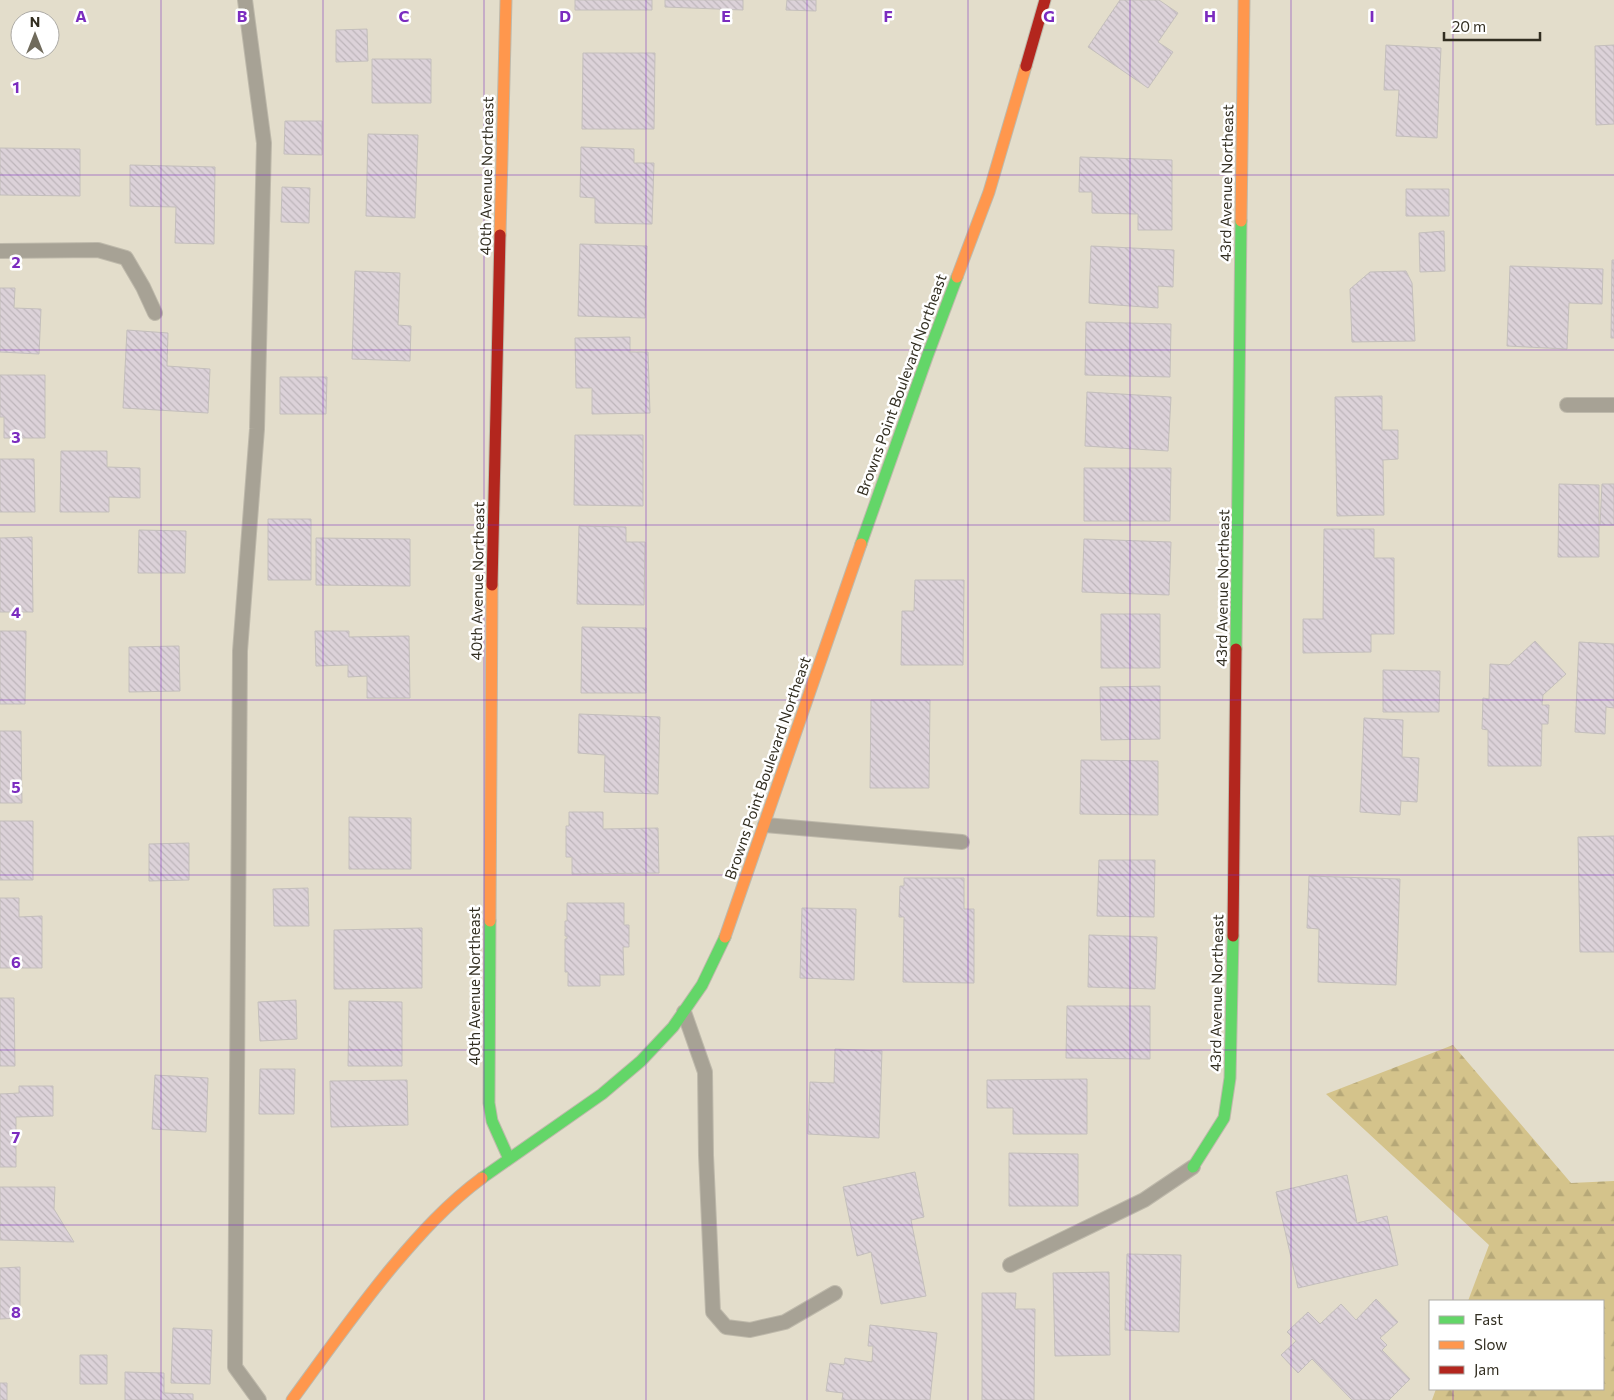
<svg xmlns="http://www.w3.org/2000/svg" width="1614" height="1400" font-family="Commissioner,sans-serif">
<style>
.forest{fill:url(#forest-firs)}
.building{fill:url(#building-back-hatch);stroke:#c4bfbc}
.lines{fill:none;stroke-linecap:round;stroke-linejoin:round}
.lane-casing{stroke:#beb9ab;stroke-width:16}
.fast-casing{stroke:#beb9ab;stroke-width:13}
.slow-casing{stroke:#beb9ab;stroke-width:13}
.jam-casing{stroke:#beb9ab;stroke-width:13}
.lane{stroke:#a7a295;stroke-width:14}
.fast{stroke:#63d668;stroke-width:11}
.slow{stroke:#ff974d;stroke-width:11}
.jam{stroke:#b3261e;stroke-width:11}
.grid{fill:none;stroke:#7b2cbf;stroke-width:1;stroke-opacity:0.55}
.labels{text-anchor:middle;stroke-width:5;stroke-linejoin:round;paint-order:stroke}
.street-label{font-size:15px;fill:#322e21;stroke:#fff}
.grid-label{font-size:16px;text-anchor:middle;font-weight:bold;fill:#7b2cbf;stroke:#fff;stroke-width:5;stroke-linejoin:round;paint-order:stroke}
</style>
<defs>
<pattern id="forest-firs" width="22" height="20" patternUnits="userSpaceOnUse" patternTransform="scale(1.25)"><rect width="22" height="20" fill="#d4c38b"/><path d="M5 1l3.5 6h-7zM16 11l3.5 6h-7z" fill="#b6a878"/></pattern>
<pattern id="building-back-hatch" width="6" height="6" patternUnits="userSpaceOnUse" patternTransform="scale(1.25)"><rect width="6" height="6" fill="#dcd2d9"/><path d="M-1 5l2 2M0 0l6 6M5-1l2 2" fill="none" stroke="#bdb5ba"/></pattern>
</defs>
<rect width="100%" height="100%" fill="#e3ddcb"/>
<path class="forest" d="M1453 1045 1571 1183 1614 1181V1400H1432L1436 1389H1603V1301H1468L1489 1245 1326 1094Z"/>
<path class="building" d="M575 0H652V10H575Z
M665 0H743V10L665 7Z
M787 0H816V11L786 10Z
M1120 0H1159L1178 13 1158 42 1173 52 1148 88 1088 47Z
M367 29 368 61 336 62V30Z
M1386 45 1441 48 1437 138 1396 136 1399 90H1384Z
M1614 45V124L1596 125 1595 46Z
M583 53H655L654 129H582Z
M372 59H431V103H372Z
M285 121H322V155L284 154Z
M368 134 418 135 415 218 366 216Z
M581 147 634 149V163H654L652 224 595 223V198L580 197Z
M0 148 80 149V196L0 195Z
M1080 157 1172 160V230H1138V214L1092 213V192H1079Z
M130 165 215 167 214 244 175 243 176 207 130 206Z
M282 187 310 188 309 223 281 222Z
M1406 189H1449V216H1406Z
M1444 231 1445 271 1420 272 1419 233Z
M580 244 647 246 645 318 578 316Z
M1091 246 1174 250 1173 287 1158 286V308L1089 303Z
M1612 260H1614V338H1611Z
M1510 266 1603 269 1602 304 1569 303 1567 349 1507 346Z
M355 271 400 273 398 325 411 326 410 361 352 359Z
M1406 271 1412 283 1415 341 1352 342 1350 289 1370 272Z
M0 288H15L14 308 41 309 39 354 0 352Z
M1086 322 1171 324 1170 377 1085 375Z
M127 330 168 333 167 366 210 369 208 413 123 408Z
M630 337V352H648L650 413 592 414V388H576L575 338Z
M0 375H45V438H4V417H0Z
M280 377H327L326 414H280Z
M1087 392 1171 397 1168 451 1085 446Z
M1382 396V430H1398V459L1383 460 1384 515 1337 516 1335 397Z
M575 435H643V506L574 505Z
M61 451H107V467L140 468V498L109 497V512H60Z
M0 459H34L35 512H0Z
M1084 468H1171L1170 521H1084Z
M1559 484 1599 485V557H1558Z
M1602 484H1614V525H1600Z
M268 519H311V580H268Z
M579 526 626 527V542H645L644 605 577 604Z
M1324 529H1374V558H1394V634H1371V652L1303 653V619H1323Z
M139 530 186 531 185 573H138Z
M32 537 33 612H0V538Z
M316 538 410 539V586L316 585Z
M1084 539 1171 542 1169 595 1082 592Z
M915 580H964L963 665H901L902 611H914Z
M1101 614H1160V668H1101Z
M582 627 646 628V693H581Z
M0 631H26L25 704H0Z
M315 631H349V637L409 636 410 698H367V676L348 677V665L316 666Z
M1535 641 1566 674 1543 695 1542 705H1549L1548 724H1542L1541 766H1488V730L1482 729 1483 698 1489 699 1490 664 1509 665Z
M1579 642 1614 644V708L1606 707 1605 734 1575 732Z
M179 646 180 691 129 692V647Z
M1383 670 1440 671 1439 712H1383Z
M1160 686V739L1101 740 1100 687Z
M871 700H930L929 788H870Z
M579 714 660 717 658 794 604 792 605 755 578 753Z
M1364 718 1403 720 1402 757 1419 758 1417 802 1401 801 1400 815 1360 812Z
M0 731H21L22 803H0Z
M1081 760 1158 761V815L1080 814Z
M569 812H603V829L658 828 659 873 572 874V857H566V826H569Z
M349 817 411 818V869H349Z
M0 821H33V880H0Z
M1614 836V952H1580L1578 837Z
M189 843V880L149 881V844Z
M1099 860H1155L1154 917 1097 916Z
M1309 876 1400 879 1396 985 1318 982 1319 929 1307 928Z
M904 878H964V909H974V983L903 982 904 917H899L900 886H904Z
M308 888 309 926H274L273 889Z
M0 898H19V917L42 916V968H0Z
M567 903H624V925H629V947H623L624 975H600V986H568V972H565V939H567V936H565V921H567Z
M802 908 856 909 854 980 800 978Z
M422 928V988L334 989V930Z
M1089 935 1157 937 1155 989 1088 987Z
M0 998H14L15 1066H0Z
M296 1000 297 1039 260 1041 258 1002Z
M349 1001 402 1002V1066H348Z
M1067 1006H1150V1059L1066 1058Z
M835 1049 882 1051 879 1138 808 1134 810 1082 834 1083Z
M260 1069H295L294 1114H259Z
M155 1075 208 1078 206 1132 152 1129Z
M1087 1079V1134H1013V1108H987V1080Z
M407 1080 408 1125 331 1127 330 1081Z
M19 1086H53V1116L16 1117V1167H0V1094L19 1093Z
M1009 1153 1078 1154V1206H1009Z
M915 1172 924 1217 911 1220 926 1296 881 1304 871 1252 857 1256 843 1187Z
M1347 1175 1357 1223 1387 1216 1398 1265 1298 1288 1276 1192Z
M0 1187H55L54 1209 74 1242 0 1240Z
M1127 1254 1181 1255 1179 1332 1125 1330Z
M20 1267V1318L0 1319V1268Z
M1109 1272 1110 1355 1055 1356 1053 1273Z
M982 1293H1016L1015 1309H1035L1034 1400H982Z
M1376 1299 1398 1322 1380 1338 1387 1345 1382 1350 1410 1379 1389 1400H1352L1312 1359 1298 1373 1281 1355 1296 1341 1287 1332 1308 1312 1320 1324 1341 1304 1356 1320Z
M870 1325 937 1333 930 1400H842L843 1393 826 1391 830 1363 844 1365 845 1358 872 1362 873 1346H868Z
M173 1328 212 1330 210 1384 171 1383Z
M80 1355H107V1384H80Z
M125 1372 164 1373V1393L193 1394V1400H125Z
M0 1383H7V1400H0Z"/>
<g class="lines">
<defs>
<path id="lane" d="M245 0 264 143 257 429 240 651 235 1367 259 1400
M0 251 98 250 126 258 143 287 155 313
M1567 405H1614
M765 825 962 842
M684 1012 705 1072 706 1155 713 1312 726 1327 750 1330 785 1322 835 1293
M1010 1265 1144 1200 1193 1167"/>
<path id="fast" d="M861 544 927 357 957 277
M1236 649 1241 221
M490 921 489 1103 492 1121 509 1159
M1193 1167 1224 1118 1230 1078 1233 936
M482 1178 602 1094 641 1061 673 1027 702 985 725 937"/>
<path id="slow" d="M1241 221 1244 0
M500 235 506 0
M957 277 989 192 1026 66
M490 921 492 585
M725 937 861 544
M292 1400C325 1355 357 1309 393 1266 420 1234 448 1203 482 1178"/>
<path id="jam" d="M1026 66 1045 0
M492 585 500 235
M1233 936 1236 649"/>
</defs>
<use href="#lane" class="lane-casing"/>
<use href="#fast" class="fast-casing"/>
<use href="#slow" class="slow-casing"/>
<use href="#jam" class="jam-casing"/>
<use href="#lane" class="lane"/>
<use href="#fast" class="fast"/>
<use href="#slow" class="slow"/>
<use href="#jam" class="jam"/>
</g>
<path class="grid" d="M161 0V1400M323 0V1400M484 0V1400M646 0V1400M807 0V1400M968 0V1400M1130 0V1400M1291 0V1400M1453 0V1301M0 175H1614M0 350H1614M0 525H1614M0 700H1614M0 875H1614M0 1050H1614M0 1225H1614M1453 1389V1400"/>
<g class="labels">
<g class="street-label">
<text transform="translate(487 176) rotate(-89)" y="5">40th Avenue Northeast</text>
<text transform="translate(1227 183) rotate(-89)" y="5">43rd Avenue Northeast</text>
<text transform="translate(902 385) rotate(-70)" y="5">Browns Point Boulevard Northeast</text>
<text transform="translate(478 581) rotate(-89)" y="5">40th Avenue Northeast</text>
<text transform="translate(1223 588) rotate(-89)" y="5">43rd Avenue Northeast</text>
<text transform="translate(768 768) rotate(-71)" y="5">Browns Point Boulevard Northeast</text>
<text transform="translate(475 986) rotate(-90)" y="5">40th Avenue Northeast</text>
<text transform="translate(1217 993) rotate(-89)" y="5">43rd Avenue Northeast</text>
</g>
</g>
<g class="grid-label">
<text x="81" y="22">A</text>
<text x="242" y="22">B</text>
<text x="404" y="22">C</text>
<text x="565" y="22">D</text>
<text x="726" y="22">E</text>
<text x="888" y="22">F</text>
<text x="1049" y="22">G</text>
<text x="1210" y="22">H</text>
<text x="1372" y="22">I</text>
<text x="16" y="93">1</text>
<text x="16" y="268">2</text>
<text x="16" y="443">3</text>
<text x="16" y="618">4</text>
<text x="16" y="793">5</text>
<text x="16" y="968">6</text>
<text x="16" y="1143">7</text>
<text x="16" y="1318">8</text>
</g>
<rect x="1429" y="1300" width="175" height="90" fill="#ffffff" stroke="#adaba6"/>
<rect x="1439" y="1316" width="25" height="8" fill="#63d668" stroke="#adaba6"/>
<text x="1474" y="1325" font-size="15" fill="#322e21">Fast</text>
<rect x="1439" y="1341" width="25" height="8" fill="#ff974d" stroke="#adaba6"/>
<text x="1474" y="1350" font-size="15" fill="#322e21">Slow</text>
<rect x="1439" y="1366" width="25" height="8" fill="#b3261e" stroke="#adaba6"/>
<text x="1474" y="1375" font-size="15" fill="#322e21">Jam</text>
<g transform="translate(35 35)"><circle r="24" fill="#ffffff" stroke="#adaba6"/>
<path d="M0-4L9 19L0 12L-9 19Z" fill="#706b5c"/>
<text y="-8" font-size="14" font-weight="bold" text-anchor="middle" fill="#322e21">N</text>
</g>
<path d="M1444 32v8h96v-8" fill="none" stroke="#322e21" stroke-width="2.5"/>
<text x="1452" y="32" font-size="15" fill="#322e21" stroke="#ffffff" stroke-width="4" paint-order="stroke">20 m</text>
</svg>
